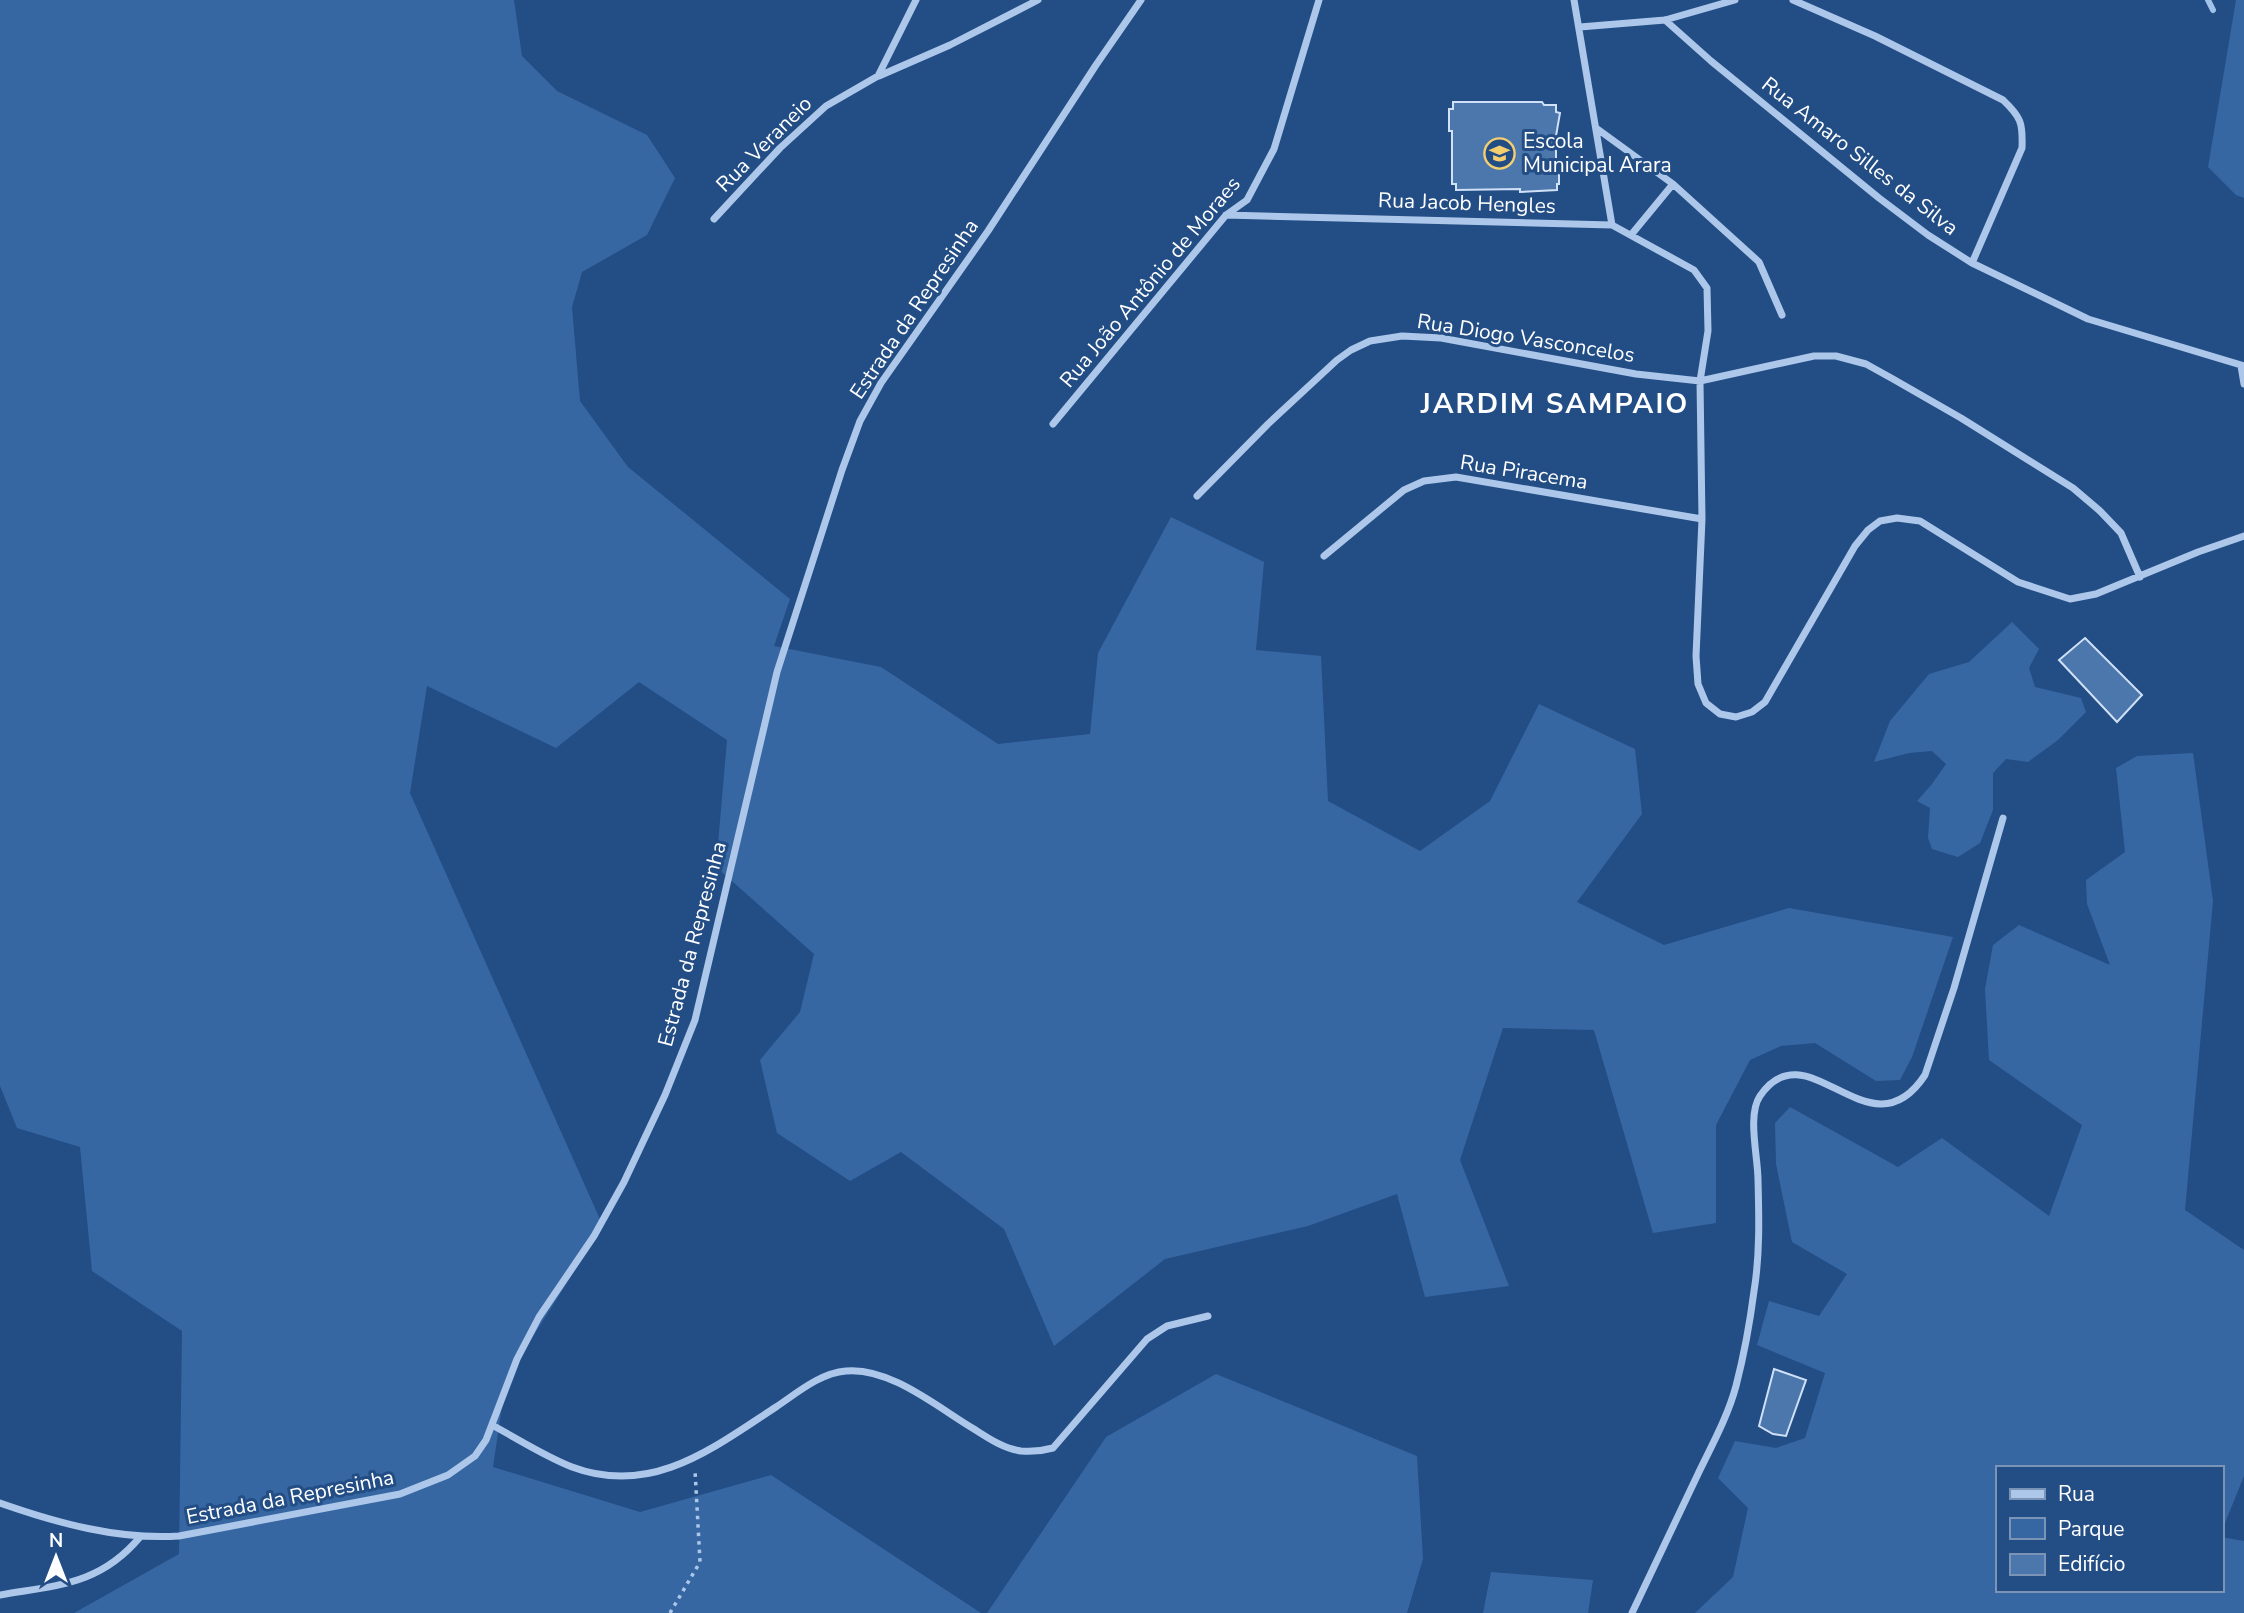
<svg xmlns="http://www.w3.org/2000/svg" width="2244" height="1613" font-family="'Nunito Sans',sans-serif">
<style>
.green{fill:#3767a2}
.lines{fill:none;stroke-linecap:round;stroke-linejoin:round}
.stream{stroke:#a0c2e9;stroke-width:6}
.building{fill:#4b77ad;stroke:#d0e1f7;stroke-width:2}
.path{stroke:#acc7e9;stroke-width:3.5;stroke-dasharray:3.5 5;stroke-linecap:butt}
.street{stroke:#acc7e9;stroke-width:7}
.labels{text-anchor:middle;stroke-width:6;stroke-linejoin:round;paint-order:stroke}
.poi-label{font-size:21px;fill:#fff;stroke:#234d85;text-anchor:start}
.street-label{font-size:21px;fill:#fff;stroke:#234d85}
.district-label{font-size:28px;font-weight:bold;letter-spacing:2px;fill:#fff;stroke:#234d85}
</style>
<rect width="100%" height="100%" fill="#234d85"/>
<path class="green" d="M0 0H514L522 56 557 91 647 135 675 178 647 235 582 272 572 307 580 401 628 467 790 599 774 646 881 667 998 744 1090 734 1098 653 1171 517 1264 562 1256 650 1321 656 1328 801 1420 851 1490 801 1539 704 1635 749 1642 814 1577 902 1664 945 1789 908 1953 937 1912 1057 1900 1080 1876 1081 1815 1043 1781 1046 1750 1060 1716 1125V1223L1653 1233 1594 1030 1503 1028 1460 1160 1509 1286 1425 1297 1397 1194 1308 1226 1165 1259 1054 1346 1004 1229 901 1152 850 1181 777 1133 760 1060 800 1012 814 954 716 867 727 740 639 682 556 748 427 686 410 793 603 1226 506 1379 493 1467 640 1512 771 1475 981 1613H74L179 1554 182 1331 92 1271 80 1147 17 1128 0 1086Z
M2236 0H2244V198L2236 195 2208 167Z
M2012 622 2039 649 2029 668 2035 687 2081 698 2086 712 2058 740 2028 762 2006 759 1993 773V810L1980 843 1958 857 1932 849 1928 838 1930 808 1917 801 1932 784 1946 764 1932 751 1909 753 1874 762 1890 721 1929 674 1969 662Z
M2193 753 2213 901 2185 1210 2244 1250V1476L2221 1533V1468H1997V1590H2221V1537L2244 1541V1613H1695L1733 1577 1748 1508 1718 1478 1735 1441 1776 1448 1805 1438 1825 1373 1757 1345 1769 1301 1819 1316 1847 1274 1792 1242 1776 1164 1775 1123 1790 1107 1898 1167 1942 1138 2049 1216 2082 1125 1989 1060 1985 989 1993 945 2019 925 2110 965 2087 904 2086 880 2125 852 2116 768 2137 756Z
M1216 1374 1417 1456 1423 1559 1407 1613H987L1106 1437Z
M1491 1572 1593 1580 1588 1613H1483Z"/>
<g class="lines">
<path class="stream" d="M2208 0 2213 10"/>
</g>
<path class="building" d="M1453 102H1542L1544 105H1556V112L1560 113 1556 136V168L1559 170V184H1557V190L1520 192V189L1456 190V184H1452V131H1449V109H1453Z
M2085 638 2142 695 2117 722 2059 660Z
M1774 1369 1806 1380 1786 1436 1773 1434 1759 1426Z"/>
<g class="lines">
<path class="path" d="M670 1613 700 1562 695 1470"/>
<path class="street" d="M1574 0 1612 225
M1793 0 1875 36 2003 100C2021 117 2023 123 2022 148L1972 263
M1665 20 1711 61 1879 198 1928 235 1972 263 2088 319 2244 366
M1580 27 1665 20 1735 0
M879 76 950 45 1038 0
M1596 128 1673 184
M1226 215 1612 225 1694 270 1707 288 1708 331 1700 381 1702 519 1696 656 1698 684 1706 703 1720 714 1736 717 1752 712 1765 702 1855 546 1868 530 1880 521 1897 518 1920 521 2018 582 2070 599 2096 594 2198 552 2244 536
M714 219 780 148 826 106 878 76 916 0
M1631 235 1673 184 1759 262 1782 315
M2241 366 2244 384
M1053 424 1226 215 1247 200 1274 149 1319 0
M1197 496 1268 424 1337 360 1351 350 1370 341 1402 336 1441 338 1636 374 1700 381 1814 356H1836L1866 364 1893 379 1961 418 2073 488 2100 511 2121 533 2140 577
M1324 556 1404 490 1424 481 1456 477 1702 519
M492 1425C518 1439 544 1456 572 1467 652 1497 713 1448 776 1407 797 1393 820 1373 846 1371 890 1367 937 1407 974 1429 988 1438 1004 1449 1021 1451 1032 1452 1042 1451 1053 1448L1147 1339 1167 1326 1208 1316
M0 1503C57 1523 118 1540 179 1536L400 1494 448 1475 475 1456 486 1440 517 1359 539 1317 594 1236 624 1182 665 1095 695 1020 777 672 842 470 860 421 881 383 988 231 1096 65 1141 0
M0 1595C57 1585 100 1585 140 1537
M1632 1613C1654 1567 1676 1520 1698 1474 1712 1445 1728 1416 1736 1386 1744 1355 1750 1322 1754 1291 1760 1255 1759 1216 1758 1180 1758 1157 1747 1115 1760 1096 1808 1026 1870 1159 1925 1075L1954 988 2003 818"/>
</g>
<defs>
<symbol id="school-ring" viewBox="-11 -11 22 22"><circle r="9.5" fill="#234d85" stroke="#f4ce6f" stroke-width="1.5"/><path d="M0-5L7-2L0 1L-7-2ZM-4 1L0 2.5L4 1V4Q0 6-4 4Z" fill="#f4ce6f"/></symbol>
</defs>
<g fill-rule="evenodd">
<use href="#school-ring" x="1482" y="136" width="35" height="35"/>
</g>
<g class="labels">
<g class="poi-label">
<text x="1523" y="148">Escola<tspan x="1523" dy="24">Municipal Arara</tspan></text>
</g>
<g class="street-label">
<text transform="translate(764 144) rotate(-45)" y="7">Rua Veraneio</text>
<text transform="translate(1860 156) rotate(38)" y="7">Rua Amaro Silles da Silva</text>
<text transform="translate(1467 203) rotate(2)" y="7">Rua Jacob Hengles</text>
<text transform="translate(1150 282) rotate(-50)" y="7">Rua João Antônio de Moraes</text>
<text transform="translate(914 309) rotate(-56)" y="7">Estrada da Represinha</text>
<text transform="translate(1526 338) rotate(9)" y="7">Rua Diogo Vasconcelos</text>
<text transform="translate(1524 472) rotate(9)" y="7">Rua Piracema</text>
<text transform="translate(692 944) rotate(-75)" y="7">Estrada da Represinha</text>
<text transform="translate(290 1497) rotate(-11)" y="7">Estrada da Represinha</text>
</g>
<g class="district-label">
<text x="1555" y="413">JARDIM SAMPAIO</text>
</g>
</g>
<rect x="1996" y="1466" width="228" height="126" fill="#234d85" stroke="#7b94b6" stroke-width="2"/>
<rect x="2010" y="1489" width="35" height="10" fill="#acc7e9" stroke="#7b94b6" stroke-width="2"/>
<text x="2058" y="1501" font-size="21" fill="#ffffff">Rua</text>
<rect x="2010" y="1518" width="35" height="21" fill="#3767a2" stroke="#7b94b6" stroke-width="2"/>
<text x="2058" y="1536" font-size="21" fill="#ffffff">Parque</text>
<rect x="2010" y="1554" width="35" height="21" fill="#4b77ad" stroke="#7b94b6" stroke-width="2"/>
<text x="2058" y="1571" font-size="21" fill="#ffffff">Edifício</text>
<g transform="translate(56 1557)" stroke="#234d85" stroke-width="5" paint-order="stroke">
<path d="M0-5L12 26L0 18L-12 26Z" fill="#ffffff"/>
<text y="-10" font-size="19" font-weight="bold" text-anchor="middle" fill="#ffffff">N</text>
</g>
</svg>
